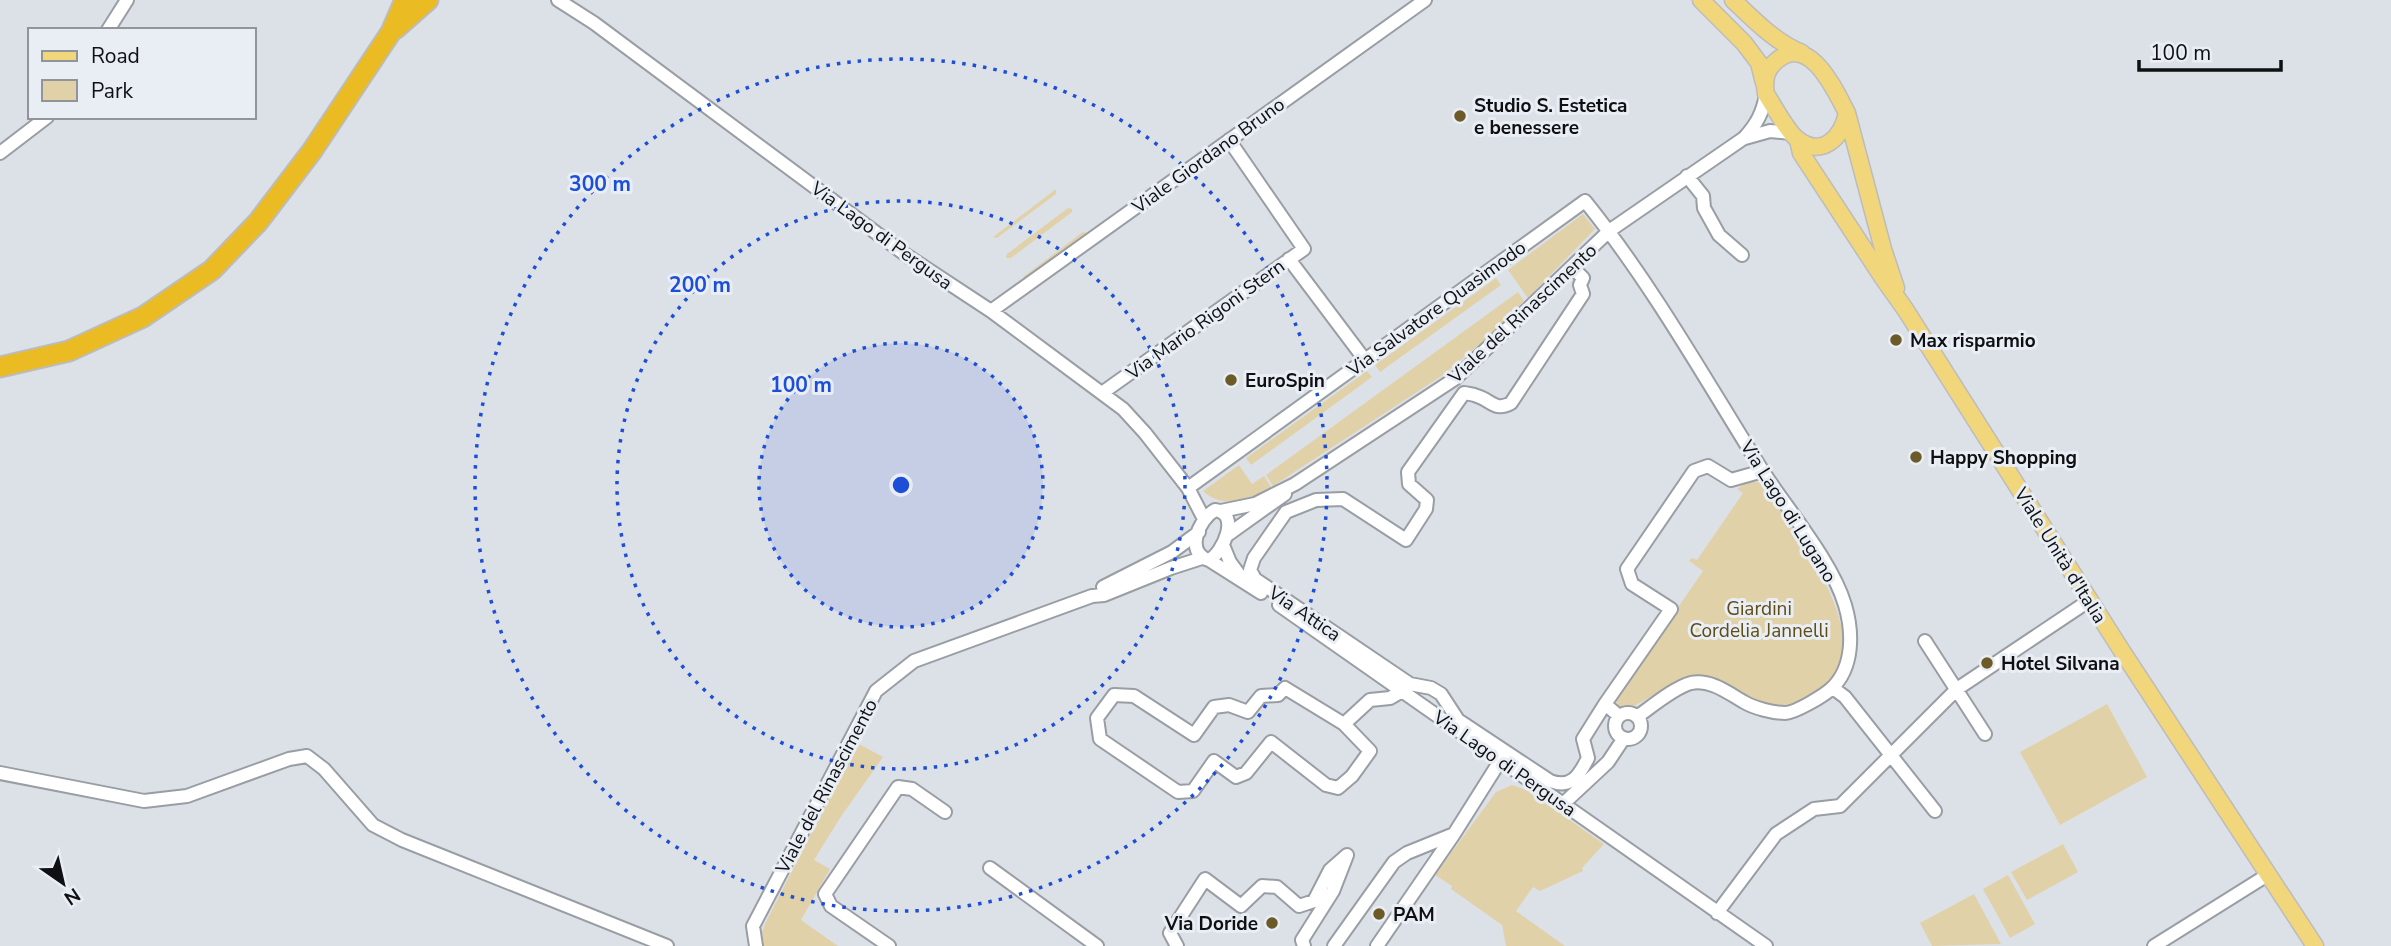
<svg xmlns="http://www.w3.org/2000/svg" width="2391" height="946" font-family="'Nunito Sans',sans-serif">
<style>
.green{fill:#e0d1a8}
.lines{fill:none;stroke-linecap:round;stroke-linejoin:round}
.minor-casing{stroke:#999da4;stroke-width:16}
.major-casing{stroke:#bcbcbd;stroke-width:19}
.highway-casing{stroke:#bcbcbd;stroke-width:23}
.minor{stroke:#fff;stroke-width:12}
.major{stroke:#f2d67b;stroke-width:16}
.highway{stroke:#eabb23;stroke-width:19}
.ring{fill:none;stroke:#1d4ed8;stroke-width:3.5;stroke-dasharray:3.5 7}
.poi-dot{fill:#6c5a28;stroke:#e9eef5;stroke-width:2.5}
.labels{text-anchor:middle;stroke-width:6;stroke-linejoin:round;paint-order:stroke}
.poi-label{font-size:19px;font-weight:bold;fill:#0e1012;stroke:#e9eef5;text-anchor:start}
.street-label{font-size:19px;fill:#0e1012;stroke:#e9eef5}
.park-label{font-size:19px;fill:#5f4c17;stroke:#e9eef5}
.centre{fill:#1d4ed8;stroke:#e9eef5;stroke-width:3.5}
.ring-label{font-size:21px;text-anchor:middle;font-weight:bold;fill:#1d4ed8;stroke:#e9eef5;stroke-width:6;stroke-linejoin:round;paint-order:stroke}
</style>
<rect width="100%" height="100%" fill="#dce1e8"/>
<path class="green" d="M1056 189V194L997 238 993 237Z
M1068 208 1072 209V212L1011 258H1006L1007 254Z
M1583 214 1595 229 1528 298 1508 270Z
M1083 232 1087 233 1086 236 1027 278 1023 277Z
M1496 278 1501 285 1380 372 1375 365Z
M1518 292 1524 301 1489 336 1443 375 1273 486 1266 475Z
M1367 371 1372 377 1251 465 1246 458Z
M1239 465 1252 484 1264 476 1271 487C1251 500 1223 510 1203 491Z
M1749 481C1755 481 1759 482 1764 485 1775 493 1796 529 1803 542 1826 582 1875 663 1815 694 1799 702 1783 708 1764 704 1743 701 1728 678 1707 678 1676 676 1654 697 1628 709 1622 708 1616 706 1616 698L1703 571 1689 561 1692 558 1697 560 1743 493 1737 489Z
M2107 704 2147 777 2060 825 2020 752Z
M857 743 883 757 840 818 814 860 830 869 801 920 838 946H764L762 932 765 924Z
M1512 785 1528 791 1604 844 1582 868 1583 871 1540 891 1533 887 1516 911 1565 946H1506L1502 925 1451 889 1452 886 1435 875 1496 792Z
M2063 844 2078 872 2027 900 2011 872Z
M2008 875 2035 924 2010 938 1983 889Z
M1974 894 2001 944 1932 946 1920 923Z"/>
<g class="lines">
<defs>
<path id="minor" d="M558 0 594 23 906 255 991 311 1123 409 1145 433 1188 488 1204 519
M108 30 127 0
M1745 138 1770 131 1792 133
M0 153 47 117
M1687 176 1703 196 1704 208 1719 235 1742 255
M1289 259 1365 360
M1573 268 1583 278 1580 285 1583 294 1511 403C1495 412 1491 400 1477 396 1473 394 1469 394 1464 393L1408 472 1409 484 1427 500 1426 509 1406 540 1343 499 1316 500 1286 512 1254 558 1250 570 1255 579 1410 684 1431 688 1441 694 1458 720 1550 781C1571 789 1579 776 1588 758L1583 739 1605 704
M991 311 1425 0
M1102 393 1304 249 1229 140
M1188 488 1585 201C1652 284 1705 379 1762 470 1787 509 1832 561 1845 605 1853 632 1854 668 1831 689 1823 696 1795 713 1785 713 1773 713 1754 708 1744 702 1728 693 1711 679 1691 683 1675 687 1651 707 1637 717
M1215 510C1241 513 1223 553 1209 560 1184 553 1199 519 1215 510Z
M1221 511 1255 504 1295 484 1456 378 1609 231 1744 138C1757 124 1763 112 1766 94
M1226 536 1285 494
M1223 545 1230 562 1241 577
M1209 560 1261 593
M1103 587 1172 552 1199 532
M1279 605 1766 946
M1925 641 1985 734
M1833 688 1845 697 1935 811
M1615 726a13 13 0 1 1 26 0a13 13 0 1 1-26 0Z
M1619 716 1605 704 1671 609 1632 584 1627 569 1694 471 1708 466 1731 480 1763 471
M1344 724 1370 751 1352 776 1338 788 1326 785 1271 742 1246 773 1236 777 1214 761 1193 791 1178 792 1100 739 1097 718 1114 695 1134 696 1194 735 1214 707 1229 705 1248 712 1261 696 1278 695 1285 688 1344 724 1370 700 1390 698 1402 691
M0 773 144 801 187 796 289 759 307 756 324 769 373 825 402 840 667 946
M1564 803 1608 762 1624 738
M990 868 1097 946
M1717 913 1776 834 1814 809 1840 806 1957 689 2090 600
M756 946 753 926 876 691 914 661 1092 596 1104 595 1171 568 1202 558
M889 946 831 906 825 894 898 787 912 789 945 812
M1177 946 1170 933 1205 879 1241 906 1262 886 1277 887 1299 906 1314 901 1330 870 1347 855 1333 891 1302 940 1304 946
M1334 946 1394 862 1407 853 1454 834
M1377 946 1454 834 1500 761
M2154 946 2269 874"/>
<path id="major" d="M1701 0 1744 43 1759 63 1764 83
M1733 0C1754 20 1775 42 1802 53
M1847 113C1842 137 1822 159 1797 139 1786 130 1774 106 1766 94 1764 83 1765 71 1774 63 1808 30 1834 88 1847 113L1883 249 1896 288
M1798 140 1801 153 1883 278 1905 309 2120 648 2315 946"/>
<path id="highway" d="M395 29 428 0
M0 367 69 351 143 317 212 270 258 222 312 151 391 32 405 0"/>
</defs>
<use href="#minor" class="minor-casing"/>
<use href="#major" class="major-casing"/>
<use href="#highway" class="highway-casing"/>
<use href="#minor" class="minor"/>
<use href="#major" class="major"/>
<use href="#highway" class="highway"/>
</g>
<circle cx="901" cy="485" r="142" fill="#1d4ed8" fill-opacity=".12"/>
<g class="ring">
<circle cx="901" cy="485" r="142"/>
<circle cx="901" cy="485" r="284"/>
<circle cx="901" cy="485" r="426"/>
</g>
<g class="poi-dot">
<circle cx="1460" cy="116" r="7"/>
<circle cx="1896" cy="340" r="7"/>
<circle cx="1231" cy="380" r="7"/>
<circle cx="1916" cy="457" r="7"/>
<circle cx="1987" cy="663" r="7"/>
<circle cx="1379" cy="914" r="7"/>
<circle cx="1272" cy="923" r="7"/>
</g>
<g class="labels">
<g class="poi-label">
<text x="1474" y="112">Studio S. Estetica<tspan x="1474" dy="22">e benessere</tspan></text>
<text x="1910" y="347">Max risparmio</text>
<text x="1245" y="387">EuroSpin</text>
<text x="1930" y="464">Happy Shopping</text>
<text x="2001" y="670">Hotel Silvana</text>
<text x="1393" y="921">PAM</text>
<text x="1258" y="930" text-anchor="end">Via Doride</text>
</g>
<g class="street-label">
<text transform="translate(1208 155) rotate(-36)" y="7">Viale Giordano Bruno</text>
<text transform="translate(882 235) rotate(36)" y="7">Via Lago di Pergusa</text>
<text transform="translate(1436 308) rotate(-36)" y="7">Via Salvatore Quasìmodo</text>
<text transform="translate(1522 313) rotate(-43)" y="7">Viale del Rinascimento</text>
<text transform="translate(1205 319) rotate(-36)" y="7">Via Mario Rigoni Stern</text>
<text transform="translate(1789 511) rotate(58)" y="7">Via Lago di Lugano</text>
<text transform="translate(2061 555) rotate(58)" y="7">Viale Unità d'Italia</text>
<text transform="translate(1305 613) rotate(34)" y="7">Via Attica</text>
<text transform="translate(1505 763) rotate(35)" y="7">Via Lago di Pergusa</text>
<text transform="translate(826 786) rotate(-62)" y="7">Viale del Rinascimento</text>
</g>
<g class="park-label">
<text x="1759" y="615">Giardini<tspan x="1759" dy="22">Cordelia Jannelli</tspan></text>
</g>
</g>
<circle cx="901" cy="485" r="10" class="centre"/>
<g class="ring-label">
<text x="600" y="191">300 m</text>
<text x="700" y="292">200 m</text>
<text x="801" y="392">100 m</text>
</g>
<rect x="28" y="28" width="228" height="91" fill="#e9eef5" stroke="#91959a" stroke-width="2"/>
<rect x="42" y="51" width="35" height="10" fill="#f2d67b" stroke="#91959a" stroke-width="2"/>
<text x="91" y="63" font-size="21" fill="#0e1012">Road</text>
<rect x="42" y="80" width="35" height="21" fill="#e0d1a8" stroke="#91959a" stroke-width="2"/>
<text x="91" y="98" font-size="21" fill="#0e1012">Park</text>
<g transform="translate(63 883) rotate(146)" stroke="#e9eef5" stroke-width="5" paint-order="stroke">
<path d="M0-5L12 26L0 18L-12 26Z" fill="#0e1012"/>
<text y="-10" font-size="19" font-weight="bold" text-anchor="middle" fill="#0e1012">N</text>
</g>
<path d="M2139 60v10h142v-10" fill="none" stroke="#0e1012" stroke-width="3.5"/>
<text x="2150" y="60" font-size="21" fill="#0e1012" stroke="#e9eef5" stroke-width="5" paint-order="stroke">100 m</text>
</svg>
